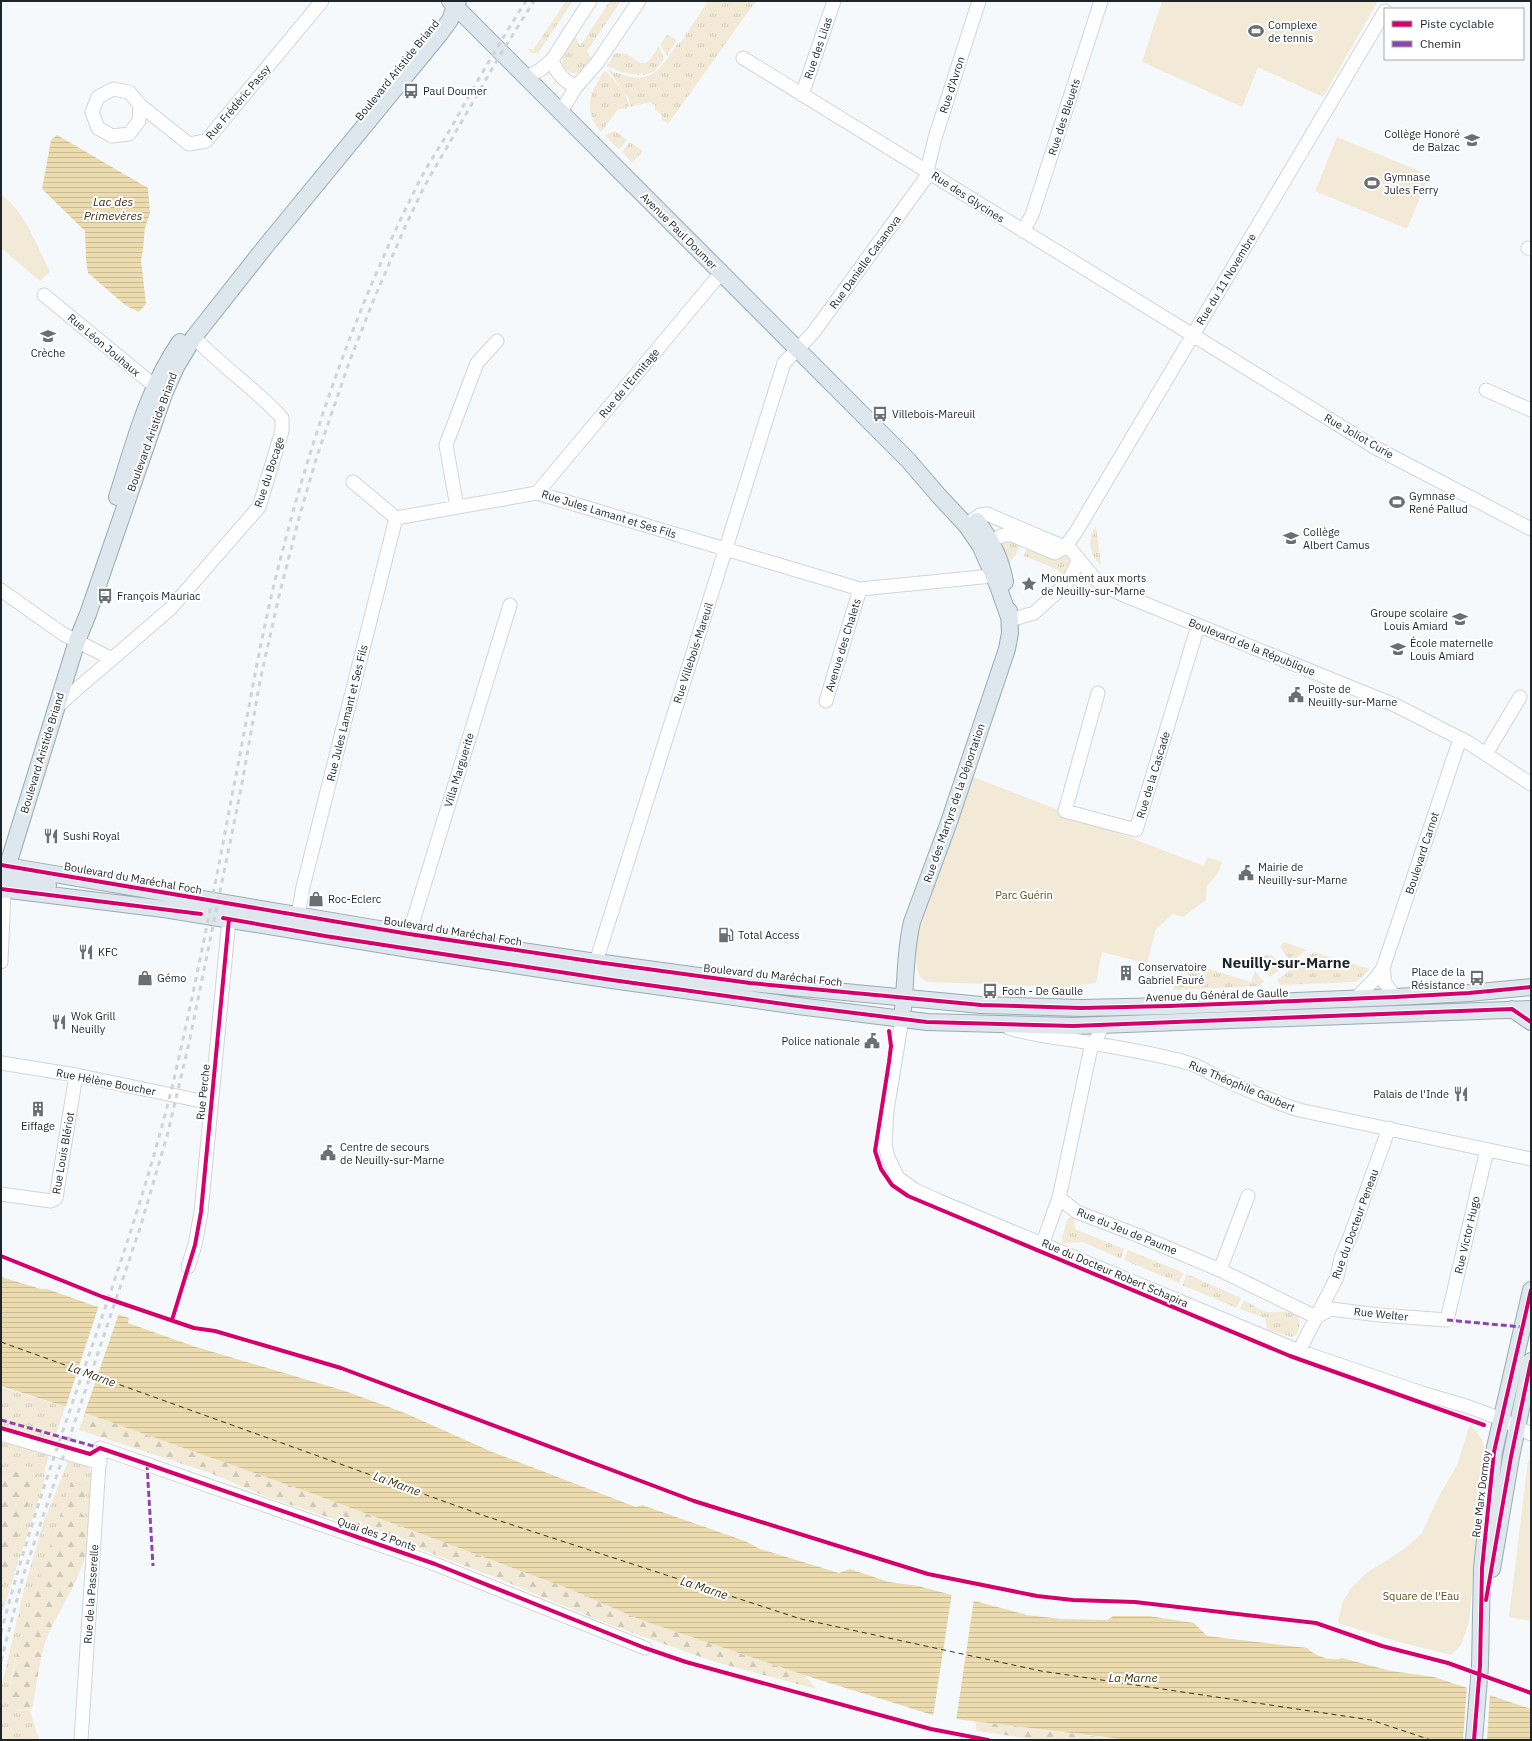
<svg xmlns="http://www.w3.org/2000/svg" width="1532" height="1741" font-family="'IBM Plex Sans',sans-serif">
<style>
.grass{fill:url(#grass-tufts)}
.forest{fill:url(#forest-firs)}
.green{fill:#f2ead6}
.water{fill:url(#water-rules)}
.pier{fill:#f6f9fb}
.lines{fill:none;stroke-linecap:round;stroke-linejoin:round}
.ferry{stroke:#3c3114;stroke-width:1;stroke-dasharray:5 4;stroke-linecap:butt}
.minor-casing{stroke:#d0d5d9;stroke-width:15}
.major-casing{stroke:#98abb5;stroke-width:18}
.minor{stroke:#fefefe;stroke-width:13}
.major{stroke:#dde7ed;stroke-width:16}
.rail{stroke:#d1d3d4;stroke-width:3;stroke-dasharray:5 5;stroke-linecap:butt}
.quiet{stroke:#8e44ad;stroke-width:3;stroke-dasharray:6 3;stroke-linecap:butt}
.cycleway-casing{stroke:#fff;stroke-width:6}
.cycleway{stroke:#d6006c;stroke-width:4}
.labels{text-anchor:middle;stroke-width:4;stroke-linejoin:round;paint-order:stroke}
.poi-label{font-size:11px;fill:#1d252a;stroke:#fff;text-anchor:start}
.street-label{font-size:11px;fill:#1d252a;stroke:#fff}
.park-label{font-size:11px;fill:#624f1f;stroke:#fff}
.water-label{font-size:12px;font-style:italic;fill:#3c3114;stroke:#fff}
.district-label{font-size:15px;font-weight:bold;fill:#1d252a;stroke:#fff}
</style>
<defs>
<pattern id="grass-tufts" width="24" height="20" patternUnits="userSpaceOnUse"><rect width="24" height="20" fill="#f2ead6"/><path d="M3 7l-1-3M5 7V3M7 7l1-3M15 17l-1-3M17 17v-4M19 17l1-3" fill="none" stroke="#cfc9b8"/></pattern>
<pattern id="forest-firs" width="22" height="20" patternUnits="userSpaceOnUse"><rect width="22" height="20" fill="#f2ead6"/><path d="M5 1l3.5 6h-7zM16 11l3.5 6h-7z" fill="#cfc9b8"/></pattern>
<pattern id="water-rules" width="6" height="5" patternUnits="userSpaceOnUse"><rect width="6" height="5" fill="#ecdbaf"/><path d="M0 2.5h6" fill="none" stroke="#cabc97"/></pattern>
</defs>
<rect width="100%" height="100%" fill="#f6f9fb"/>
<path class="grass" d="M566 1H573L538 53H531L528 48 533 50Z
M610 1H621L587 51 594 63C584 71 572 80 562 65L563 54 575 35 580 46Z
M708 1H756L668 124 661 119 663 116 654 109 656 106 650 102 631 107 629 99 608 70C651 86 655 76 678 43L681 42Z
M667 35 677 40 667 56 660 44Z
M659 46 664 59 654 72 643 75 642 72 639 75 621 72 607 66 615 53 627 54 640 63H645L650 60Z
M604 71 607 72C615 82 628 94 629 106L626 109H618L601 132C582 110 590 93 604 71Z
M615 131 627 140 619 150 605 135Z
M630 142 643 151 632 163 622 152Z
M1096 526 1101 565C1089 555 1087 538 1096 526Z
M1009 540 1021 544 1015 556 1009 563 1001 548 1002 543Z
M1027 547 1056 559 1066 554 1071 556 1072 564 1062 578 1060 572 1056 569 1024 556Z
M1284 942 1307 950 1291 962 1280 947Z
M1314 952 1370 969 1356 982 1281 985 1277 980Z
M1272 955 1282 968 1270 977 1259 962 1261 956Z
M1190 963 1251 982 1255 971 1264 982 1259 986 1173 990 1175 983 1184 985Z
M1074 1217 1075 1229 1124 1249 1121 1259 1083 1242 1063 1243 1062 1238 1067 1220 1069 1218Z
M1128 1250 1184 1273 1179 1283 1124 1260Z
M1187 1274 1241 1298 1237 1308 1182 1285Z
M1244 1300C1251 1304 1259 1310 1267 1312 1276 1314 1304 1304 1299 1329 1298 1333 1296 1336 1292 1337L1267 1329 1265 1318 1240 1309Z
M1 1387 65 1407 45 1468 44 1483 1 1616V1588L37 1478 19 1470 1 1480Z
M70 1457 87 1465 93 1475V1524L81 1513 86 1502 71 1482 20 1640 10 1684 14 1711 30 1710 37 1734 40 1740H1V1689L24 1589 44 1521Z"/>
<path class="forest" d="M85 1413 308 1492 567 1588 641 1620 804 1675 817 1689 715 1662 613 1626 487 1574 382 1535 267 1497 210 1473 79 1430Z
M35 1466 37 1478 1 1588V1480L19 1470Z
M71 1482 83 1486 86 1502 81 1513 93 1524C90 1540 87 1556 80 1571 70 1596 54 1618 45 1643 38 1665 37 1687 32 1709L14 1711 7 1700 20 1640Z
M975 1721 1122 1740H1038L977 1731Z"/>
<path class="green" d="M1162 1H1378L1323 97 1258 67 1242 107 1142 62Z
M1337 137 1429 175 1407 229 1315 191Z
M3 196C26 214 37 246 50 272L40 281 1 248V197Z
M968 775 1204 866 1207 857 1222 862C1219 872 1216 878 1207 885L1206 900 1183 917 1173 914 1156 929 1147 964 1102 952 1096 983 1067 987 927 982 920 977 917 968 914 938Z
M1470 1424C1476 1431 1484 1439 1484 1449L1469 1623 1461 1645 1451 1655 1399 1642 1338 1623 1342 1603 1351 1588 1365 1574 1404 1549 1422 1533 1439 1496 1457 1465Z
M1528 1460 1531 1461V1621L1509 1617Z"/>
<path class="water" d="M57 135 148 188 150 213 145 228 143 249 141 260 146 304 139 312 125 305 88 273 86 260 85 231 42 189 51 140Z
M1 1277 41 1289H47L129 1318 128 1323 193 1346 345 1391 405 1413 490 1451 636 1507 642 1505 745 1541 760 1549 839 1573 850 1569 889 1582 918 1586 1027 1615 1061 1619 1108 1620 1113 1616H1149L1194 1623 1207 1636 1307 1648C1315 1656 1331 1662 1342 1658L1391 1671 1434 1677 1531 1709V1740H1129L939 1717 804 1675 641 1620 567 1588 308 1492 85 1413 1 1386Z"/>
<path class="pier" d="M99 1305 119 1313 84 1415 65 1409Z
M952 1593 974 1599 956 1721 933 1717Z
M1467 1686 1490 1693 1487 1740H1463Z"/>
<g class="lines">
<path class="ferry" d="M1 1342 482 1515 801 1619 1041 1671 1371 1720 1431 1740"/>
<defs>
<path id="minor" d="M743 58 1376 448 1531 529
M552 60C556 73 564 81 576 87
M527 77 540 70 552 60 590 1
M802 95 834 1
M140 105 139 121 129 134 112 136 98 128 92 112 98 97 113 89 129 92 140 105 189 144 206 141 322 1
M561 111 576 87 597 63 639 1
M1023 231 1032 215 1101 1
M1528 248 1531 249
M44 295 162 392
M1486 390 1531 410
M353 482 396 518
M537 493 721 273
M457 507 446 445 477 363 497 341
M967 524 980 515 987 514 1071 550 1095 579 1101 584 1121 594 1397 706 1469 743 1531 784
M982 544 1004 535H1012L1055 553 1065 547 1076 532 1385 11
M1 590 63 634 112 659 171 608 259 507 282 431V418C255 388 221 366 194 337
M1010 620 1034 613 1064 586 1070 578 1079 559
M1098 693 1065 811 1136 830 1198 626
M826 701 860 589
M56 708 78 688 112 659
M1486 754 1520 697
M298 915 303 887 396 518 537 493 860 589 1002 575
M409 934 510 605
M1 962 4 890
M596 962 784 363 813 333 925 179 935 138 979 1
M1383 968 1385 983 1395 997
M1355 999 1375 979 1383 968 1458 745 1462 739
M902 1019 887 1110 885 1145 888 1157 898 1178 915 1190 939 1201 1299 1351 1425 1394 1469 1407 1501 1419 1531 1434
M1009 1028C1034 1036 1060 1038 1086 1042 1119 1048 1153 1053 1185 1062 1199 1065 1205 1071 1218 1077 1245 1089 1271 1101 1299 1110L1531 1159
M1 1063 76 1075 211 1103
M1 1194 51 1201 56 1198 76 1075
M1059 1198 1077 1212 1137 1235 1220 1270 1316 1317
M1042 1245 1059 1198 1090 1052 1103 1025
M188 1267 195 1245 201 1212 229 919
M1220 1270 1248 1196
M1316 1317 1331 1309 1379 1315 1447 1320 1487 1150
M1299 1351 1337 1277 1341 1258 1350 1237 1389 1128
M1 1434 100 1463
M81 1740 100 1448 435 1564 645 1648"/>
<path id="major" d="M450 1 908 460 939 496 966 525 980 545 998 586 1010 620
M117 497C134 444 148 388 180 342
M977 521C991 540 1001 558 1005 582
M1 865 409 934 596 962 750 983 981 1005 1081 1008 1169 1006 1395 997 1469 993 1531 987
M1 889 164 909 409 949 612 980 798 1006 927 1022 1073 1026 1531 1009
M4 890 10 858 77 641 88 614 164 394 176 367 194 337 265 247 439 35 450 20 455 6 458 1
M4 890 21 881 48 885
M903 1009C906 980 905 950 912 922L949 822 1007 649 1010 633 1009 611
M1512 1009 1531 1022
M1492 1569 1511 1457 1531 1361
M1474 1740 1480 1666 1482 1568 1494 1452 1531 1290"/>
</defs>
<use href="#minor" class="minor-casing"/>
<use href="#major" class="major-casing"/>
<use href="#minor" class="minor"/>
<use href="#major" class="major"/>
<path class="rail" d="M1 1633C49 1445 129 1267 174 1079 196 983 215 887 233 790 249 711 261 631 282 553 314 428 358 303 416 188 426 167 439 148 451 128 475 85 499 43 526 1
M1 1661 24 1573 141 1225 167 1136 189 1043 241 789 260 681 279 596 299 518 317 456 350 360 374 299 405 227 424 187 500 55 534 1"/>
<path class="quiet" d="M1447 1320 1522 1327
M1 1420 100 1448
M147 1464 153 1566"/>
<defs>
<path id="cycleway" d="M1 865 409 934 596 962 750 983 981 1005 1081 1008 1169 1006 1395 997 1469 993 1531 987
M1 889 201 914
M223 918 325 936 612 980 798 1006 927 1022 1073 1026 1512 1009 1531 1022
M889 1031 891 1046 889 1062 875 1151 881 1169 892 1185 908 1196 1290 1356 1484 1425
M1 1256 103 1297 194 1328 215 1331 341 1368 694 1501 928 1574 1037 1596 1073 1600 1135 1602 1316 1623 1382 1646 1448 1663 1531 1693
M172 1320 195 1245 201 1212 229 919
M1 1428 90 1454 100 1448 147 1464 435 1564 645 1648 686 1662 931 1729 988 1740
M1486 1600 1511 1457 1531 1361
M1474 1740 1480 1666 1482 1568 1494 1452 1531 1290"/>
</defs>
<use href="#cycleway" class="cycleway-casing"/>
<use href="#cycleway" class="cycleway"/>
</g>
<defs>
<symbol id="stadium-bare" viewBox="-9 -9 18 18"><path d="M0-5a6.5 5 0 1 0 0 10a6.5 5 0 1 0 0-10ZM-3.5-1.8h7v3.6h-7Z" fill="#696f73" stroke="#fff" stroke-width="2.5" paint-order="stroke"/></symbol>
<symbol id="bus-bare" viewBox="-9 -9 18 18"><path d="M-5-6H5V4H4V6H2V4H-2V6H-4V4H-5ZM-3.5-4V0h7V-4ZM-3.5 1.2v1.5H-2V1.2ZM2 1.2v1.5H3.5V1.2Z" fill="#696f73" stroke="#fff" stroke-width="2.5" paint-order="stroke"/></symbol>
<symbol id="school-bare" viewBox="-9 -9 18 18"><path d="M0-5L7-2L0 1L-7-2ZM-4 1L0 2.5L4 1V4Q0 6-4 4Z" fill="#696f73" stroke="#fff" stroke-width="2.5" paint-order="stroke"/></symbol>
<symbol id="sight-bare" viewBox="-9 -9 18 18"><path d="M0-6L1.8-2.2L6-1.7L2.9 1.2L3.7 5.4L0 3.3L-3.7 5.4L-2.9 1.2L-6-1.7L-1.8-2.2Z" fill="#696f73" stroke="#fff" stroke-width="2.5" paint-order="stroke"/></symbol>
<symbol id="civic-bare" viewBox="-9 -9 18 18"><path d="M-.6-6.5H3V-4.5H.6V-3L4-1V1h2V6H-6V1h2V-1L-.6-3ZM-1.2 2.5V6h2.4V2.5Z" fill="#696f73" stroke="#fff" stroke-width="2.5" paint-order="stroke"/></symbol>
<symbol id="restaurant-bare" viewBox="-9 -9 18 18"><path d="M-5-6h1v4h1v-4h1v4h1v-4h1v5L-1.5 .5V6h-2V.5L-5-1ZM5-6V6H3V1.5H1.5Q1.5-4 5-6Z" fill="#696f73" stroke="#fff" stroke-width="2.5" paint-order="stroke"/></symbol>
<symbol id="shop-bare" viewBox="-9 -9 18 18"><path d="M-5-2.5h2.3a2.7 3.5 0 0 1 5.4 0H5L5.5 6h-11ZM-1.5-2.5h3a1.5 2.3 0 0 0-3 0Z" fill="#696f73" stroke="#fff" stroke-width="2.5" paint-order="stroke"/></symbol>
<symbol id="fuel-bare" viewBox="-9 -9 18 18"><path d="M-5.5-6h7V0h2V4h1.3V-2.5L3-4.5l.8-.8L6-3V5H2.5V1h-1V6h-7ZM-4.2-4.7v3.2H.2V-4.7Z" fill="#696f73" stroke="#fff" stroke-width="2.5" paint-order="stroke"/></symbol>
<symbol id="building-bare" viewBox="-9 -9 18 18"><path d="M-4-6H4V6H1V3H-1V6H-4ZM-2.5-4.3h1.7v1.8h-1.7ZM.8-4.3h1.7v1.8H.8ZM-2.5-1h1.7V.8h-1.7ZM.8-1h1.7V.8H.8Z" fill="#696f73" stroke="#fff" stroke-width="2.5" paint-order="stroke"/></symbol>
</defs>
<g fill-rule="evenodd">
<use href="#stadium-bare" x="1245" y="20" width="22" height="22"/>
<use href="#bus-bare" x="400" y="80" width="22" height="22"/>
<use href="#school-bare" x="1461" y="129" width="22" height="22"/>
<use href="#stadium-bare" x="1361" y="172" width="22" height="22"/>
<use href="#school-bare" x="37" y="325" width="22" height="22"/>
<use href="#bus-bare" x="869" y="403" width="22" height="22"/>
<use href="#stadium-bare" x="1386" y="491" width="22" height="22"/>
<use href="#school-bare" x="1280" y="527" width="22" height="22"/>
<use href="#sight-bare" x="1018" y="573" width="22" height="22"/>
<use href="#bus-bare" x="94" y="585" width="22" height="22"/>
<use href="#school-bare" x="1449" y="608" width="22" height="22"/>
<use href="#school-bare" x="1387" y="638" width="22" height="22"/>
<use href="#civic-bare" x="1285" y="684" width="22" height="22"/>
<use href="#restaurant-bare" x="40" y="825" width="22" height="22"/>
<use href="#civic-bare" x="1235" y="862" width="22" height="22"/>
<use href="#shop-bare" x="305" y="888" width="22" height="22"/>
<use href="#fuel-bare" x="715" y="924" width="22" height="22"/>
<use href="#restaurant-bare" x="75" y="941" width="22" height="22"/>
<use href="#building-bare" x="1115" y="962" width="22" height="22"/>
<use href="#shop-bare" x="134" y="967" width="22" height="22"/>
<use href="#bus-bare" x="1466" y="967" width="22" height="22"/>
<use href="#bus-bare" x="979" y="980" width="22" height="22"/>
<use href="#restaurant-bare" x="48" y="1011" width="22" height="22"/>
<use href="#civic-bare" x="861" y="1030" width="22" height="22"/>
<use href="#restaurant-bare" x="1450" y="1083" width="22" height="22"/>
<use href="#building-bare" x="27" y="1098" width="22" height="22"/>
<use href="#civic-bare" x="317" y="1142" width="22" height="22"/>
</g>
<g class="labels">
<g class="poi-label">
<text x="1268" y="29">Complexe<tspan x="1268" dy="13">de tennis</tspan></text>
<text x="423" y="95">Paul Doumer</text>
<text x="1460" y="138" text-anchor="end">Collège Honoré<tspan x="1460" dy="13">de Balzac</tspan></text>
<text x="1384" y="181">Gymnase<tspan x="1384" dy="13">Jules Ferry</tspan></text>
<text x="48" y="357" text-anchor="middle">Crèche</text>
<text x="892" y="418">Villebois-Mareuil</text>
<text x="1409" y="500">Gymnase<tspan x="1409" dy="13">René Pallud</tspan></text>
<text x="1303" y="536">Collège<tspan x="1303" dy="13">Albert Camus</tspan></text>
<text x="1041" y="582">Monument aux morts<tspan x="1041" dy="13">de Neuilly-sur-Marne</tspan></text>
<text x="117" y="600">François Mauriac</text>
<text x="1448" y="617" text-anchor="end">Groupe scolaire<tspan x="1448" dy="13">Louis Amiard</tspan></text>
<text x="1410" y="647">École maternelle<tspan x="1410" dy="13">Louis Amiard</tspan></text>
<text x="1308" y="693">Poste de<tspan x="1308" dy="13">Neuilly-sur-Marne</tspan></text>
<text x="63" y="840">Sushi Royal</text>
<text x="1258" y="871">Mairie de<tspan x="1258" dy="13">Neuilly-sur-Marne</tspan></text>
<text x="328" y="903">Roc-Eclerc</text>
<text x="738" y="939">Total Access</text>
<text x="98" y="956">KFC</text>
<text x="1138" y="971">Conservatoire<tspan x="1138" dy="13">Gabriel Fauré</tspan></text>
<text x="1465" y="976" text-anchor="end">Place de la<tspan x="1465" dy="13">Résistance</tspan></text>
<text x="157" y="982">Gémo</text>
<text x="1002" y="995">Foch - De Gaulle</text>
<text x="71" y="1020">Wok Grill<tspan x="71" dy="13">Neuilly</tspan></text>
<text x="860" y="1045" text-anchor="end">Police nationale</text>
<text x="1449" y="1098" text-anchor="end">Palais de l'Inde</text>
<text x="38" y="1130" text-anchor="middle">Eiffage</text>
<text x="340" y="1151">Centre de secours<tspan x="340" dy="13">de Neuilly-sur-Marne</tspan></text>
</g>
<g class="street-label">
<text transform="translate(818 48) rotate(-71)" y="4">Rue des Lilas</text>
<text transform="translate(397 70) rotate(-51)" y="4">Boulevard Aristide Briand</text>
<text transform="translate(952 85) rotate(-72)" y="4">Rue d'Avron</text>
<text transform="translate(238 102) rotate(-50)" y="4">Rue Frédéric Passy</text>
<text transform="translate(1064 117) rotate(-72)" y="4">Rue des Bleuets</text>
<text transform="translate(968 197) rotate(33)" y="4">Rue des Glycines</text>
<text transform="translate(679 231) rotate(45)" y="4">Avenue Paul Doumer</text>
<text transform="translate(865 262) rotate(-54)" y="4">Rue Danielle Casanova</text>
<text transform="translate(1226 279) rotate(-59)" y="4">Rue du 11 Novembre</text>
<text transform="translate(104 345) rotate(40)" y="4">Rue Léon Jouhaux</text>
<text transform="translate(629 383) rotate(-50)" y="4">Rue de l'Ermitage</text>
<text transform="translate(152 432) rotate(-70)" y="4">Boulevard Aristide Briand</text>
<text transform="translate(1359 436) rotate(30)" y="4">Rue Joliot Curie</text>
<text transform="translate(269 472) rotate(-72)" y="4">Rue du Bocage</text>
<text transform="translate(609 514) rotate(17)" y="4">Rue Jules Lamant et Ses Fils</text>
<text transform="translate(843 645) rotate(-73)" y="4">Avenue des Chalets</text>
<text transform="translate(1252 647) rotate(22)" y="4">Boulevard de la République</text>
<text transform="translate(693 653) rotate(-72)" y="4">Rue Villebois-Mareuil</text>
<text transform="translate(347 713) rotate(-76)" y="4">Rue Jules Lamant et Ses Fils</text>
<text transform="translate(42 753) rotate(-73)" y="4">Boulevard Aristide Briand</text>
<text transform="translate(459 770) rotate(-73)" y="4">Villa Marguerite</text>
<text transform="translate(1153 775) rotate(-73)" y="4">Rue de la Cascade</text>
<text transform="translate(954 803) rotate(-71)" y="4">Rue des Martyrs de la Déportation</text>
<text transform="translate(1422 853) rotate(-72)" y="4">Boulevard Carnot</text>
<text transform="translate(133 878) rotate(10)" y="4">Boulevard du Maréchal Foch</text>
<text transform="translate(453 931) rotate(9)" y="4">Boulevard du Maréchal Foch</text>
<text transform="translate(773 975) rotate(6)" y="4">Boulevard du Maréchal Foch</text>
<text transform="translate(1217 995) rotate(-2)" y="4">Avenue du Général de Gaulle</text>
<text transform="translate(106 1082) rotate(11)" y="4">Rue Hélène Boucher</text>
<text transform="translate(1242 1086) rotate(23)" y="4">Rue Théophile Gaubert</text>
<text transform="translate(203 1092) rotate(-84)" y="4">Rue Perche</text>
<text transform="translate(63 1153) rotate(-80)" y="4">Rue Louis Blériot</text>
<text transform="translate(1355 1224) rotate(-70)" y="4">Rue du Docteur Peneau</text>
<text transform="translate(1127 1231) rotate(22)" y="4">Rue du Jeu de Paume</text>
<text transform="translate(1467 1235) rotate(-77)" y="4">Rue Victor Hugo</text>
<text transform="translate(1115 1273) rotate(23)" y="4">Rue du Docteur Robert Schapira</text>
<text transform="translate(1381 1314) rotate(6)" y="4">Rue Welter</text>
<text transform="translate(1481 1494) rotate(-83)" y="4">Rue Marx Dormoy</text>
<text transform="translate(377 1534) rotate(19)" y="4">Quai des 2 Ponts</text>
<text transform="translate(91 1594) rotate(-86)" y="4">Rue de la Passerelle</text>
</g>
<g class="park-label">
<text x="1024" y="899">Parc Guérin</text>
<text x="1421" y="1600">Square de l'Eau</text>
</g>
<g class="water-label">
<text x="113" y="206">Lac des<tspan x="113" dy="14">Primevères</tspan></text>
<text transform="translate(92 1375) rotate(20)" y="4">La Marne</text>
<text transform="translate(397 1484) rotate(20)" y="4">La Marne</text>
<text transform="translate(704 1588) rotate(18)" y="4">La Marne</text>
<text x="1133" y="1682">La Marne</text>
</g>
<g class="district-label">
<text x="1286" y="968">Neuilly-sur-Marne</text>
</g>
</g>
<rect width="1532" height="1741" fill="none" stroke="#1d252a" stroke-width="4"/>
<rect x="1384" y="8" width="140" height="52" fill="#ffffff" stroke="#a5a8aa"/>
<rect x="1392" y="21" width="20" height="6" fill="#d6006c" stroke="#a5a8aa"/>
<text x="1420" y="28" font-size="12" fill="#1d252a">Piste cyclable</text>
<rect x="1392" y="41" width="20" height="6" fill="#8e44ad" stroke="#a5a8aa"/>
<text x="1420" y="48" font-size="12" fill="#1d252a">Chemin</text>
</svg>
